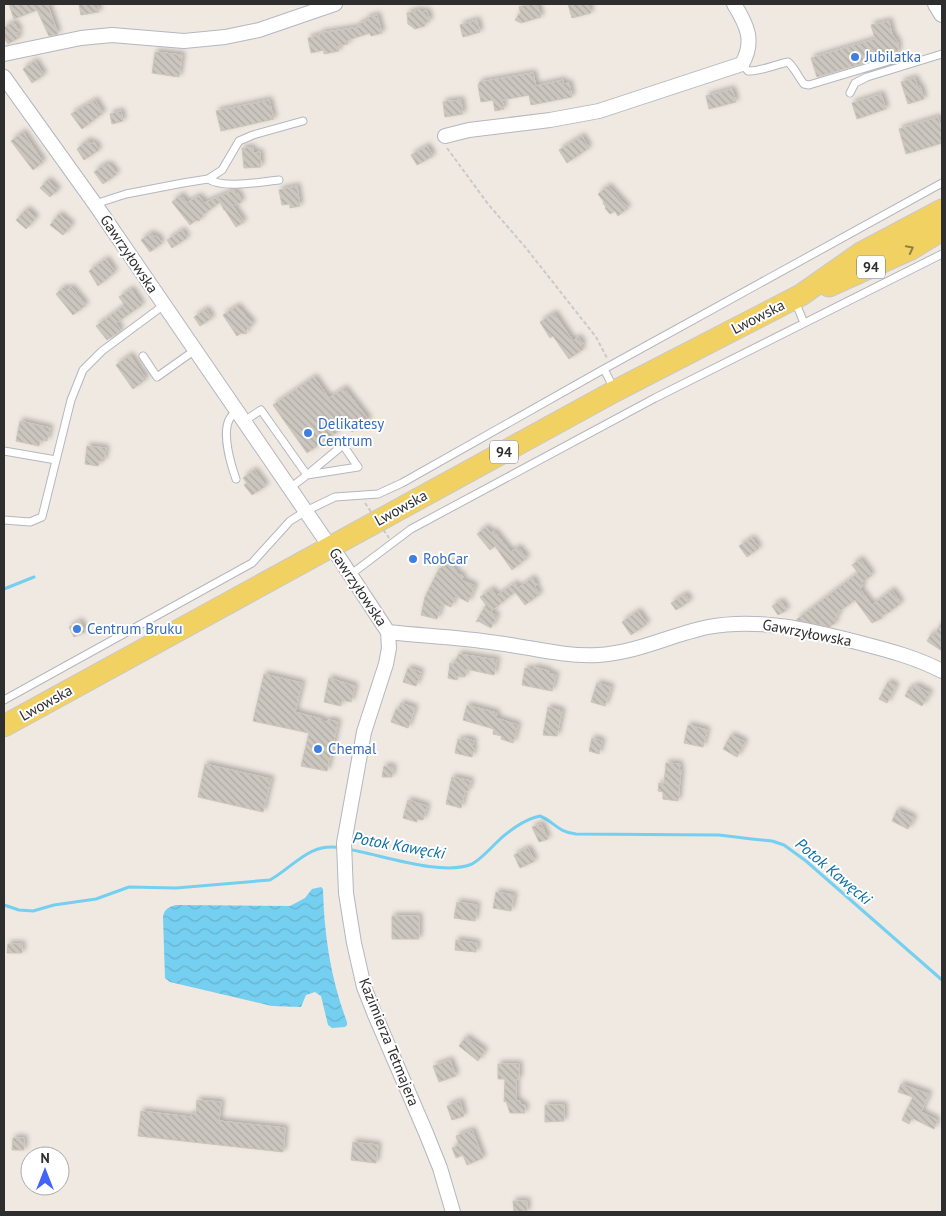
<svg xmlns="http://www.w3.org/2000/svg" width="946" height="1216" font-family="'PT Sans',sans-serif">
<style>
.water{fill:url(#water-waves)}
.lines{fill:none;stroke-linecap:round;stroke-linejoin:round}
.stream{stroke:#75cff0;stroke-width:3}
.building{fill:url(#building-back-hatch);stroke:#cbc5ba;filter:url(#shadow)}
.service-casing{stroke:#b4b7c1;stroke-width:9}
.minor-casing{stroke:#b4b7c1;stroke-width:16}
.tertiary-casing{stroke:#b4b7c1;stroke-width:18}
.primary-casing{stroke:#c9c9c9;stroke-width:23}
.path{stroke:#c9c9c9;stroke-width:2;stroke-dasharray:4 2.5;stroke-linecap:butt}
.service{stroke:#fff;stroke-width:7}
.minor{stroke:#fff;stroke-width:14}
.tertiary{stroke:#fff;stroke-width:16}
.primary{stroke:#f2d163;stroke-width:21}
.path-bridge{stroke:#c9c9c9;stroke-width:2;stroke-dasharray:4 2.5;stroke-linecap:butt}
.oneway{stroke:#908048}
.shop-dot{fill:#3f7fe0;stroke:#fff;stroke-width:2}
.labels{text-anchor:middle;stroke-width:4;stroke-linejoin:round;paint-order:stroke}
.shield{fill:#fff;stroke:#6d6d6d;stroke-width:1}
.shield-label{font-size:14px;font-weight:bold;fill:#2e2e2e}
.shop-label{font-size:15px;fill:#366cbe;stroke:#fff;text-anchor:start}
.street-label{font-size:15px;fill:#2e2e2e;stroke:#fff}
.water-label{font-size:16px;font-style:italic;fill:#0d6fa3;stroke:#fff}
</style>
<defs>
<pattern id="water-waves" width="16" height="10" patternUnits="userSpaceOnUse" patternTransform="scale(1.25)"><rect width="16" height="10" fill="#75cff0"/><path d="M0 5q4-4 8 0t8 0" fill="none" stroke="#66b2ce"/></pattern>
<pattern id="building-back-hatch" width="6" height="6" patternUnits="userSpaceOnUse" patternTransform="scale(1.25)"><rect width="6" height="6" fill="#cbc7bf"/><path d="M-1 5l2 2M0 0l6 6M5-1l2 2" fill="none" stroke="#afaba4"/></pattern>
<filter id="shadow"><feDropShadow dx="3" dy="-3" stdDeviation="2.5" flood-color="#0004"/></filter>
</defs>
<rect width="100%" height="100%" fill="#efe9e1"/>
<path class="water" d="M321 887 323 889C324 935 331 980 347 1022V1025L345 1027 332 1028 328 1025 321 996 315 992 306 995 301 1007 272 1006 170 982 165 978 163 917C164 909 169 907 176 905L290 906 305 898 312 889Z"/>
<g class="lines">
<path class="stream" d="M4 589 34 577
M347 849C379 854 442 877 472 864 481 859 488 851 495 844 506 833 524 819 540 816 555 822 557 832 576 834L719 835 752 839 772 841 784 845 806 861 942 980
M4 905 19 910 33 911 54 905 96 899 129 887 176 888 270 880C295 866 309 842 341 848"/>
</g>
<path class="building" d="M9 4H51L48 6 58 34 49 36 37 10 14 19Z
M79 4H97L99 12 81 15Z
M531 4H537L541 17 521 23 515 20 519 14H521L519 7Z
M568 4H588L591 13 572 18Z
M420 10 421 12 427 11 430 21 424 23 425 26 415 29 408 24 407 13Z
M377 15 382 33 371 36 370 33 348 40V44L338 46 339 51 324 54V50L311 53 308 38 320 35V33L359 27 358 24 367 21 366 18Z
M477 20 480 32 463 37 460 25Z
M889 21 892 34 898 43V53L817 77 811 58 875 39 871 25Z
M13 22 20 31 16 33 20 37 8 44 4 38V28Z
M155 52 182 55 179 77 152 73Z
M35 61 44 75 32 83 23 69Z
M533 73 536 86 563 80V84L569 83 572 97 531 105 529 95 502 100 504 109 495 111 493 100 481 102 478 85 480 82Z
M915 78 918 87 920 86 924 99 908 104 901 82Z
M732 89 736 102 709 109 706 96Z
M881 94 886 109 857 119 852 103Z
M95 100 103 113 82 129 71 114Z
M269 100 274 119 221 131 216 111Z
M461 100 463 114 445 117 443 102Z
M121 111 123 121 112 124 110 114Z
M938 117 940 124 942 123V143L906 154 899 129Z
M23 132 43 162 33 170 11 141Z
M582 136 589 148 567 163 559 150Z
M88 140 91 144 94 142 99 150 84 160 77 149Z
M427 146 433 156 417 165 411 155Z
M242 148H253V153L260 152 261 167 244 168Z
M105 164 106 166 109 164 117 174 103 184 94 172Z
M48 180 58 190 50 197 40 188Z
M297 186 300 206 290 208V204L282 205 279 190Z
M608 186 628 208 618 216 615 211 610 214 605 208 606 207 603 203 604 202 598 194Z
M234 190 236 194 238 193 242 202 233 206 244 222 236 227 225 210H224L220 202 204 214 199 221 196 220 190 225 172 202 181 195 187 203 196 197H200L204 203Z
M27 209 36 218 26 229 16 220Z
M59 214 72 225 63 235 50 225Z
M182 230 187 238 172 248 167 240Z
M151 233 154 237 156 235 162 243 150 252 141 240Z
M106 259 115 272 98 286 89 271Z
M64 287 67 290 71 287 86 305 73 315 56 294Z
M131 289 142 305 116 323 121 331 107 340 96 326 122 307 124 304 119 297Z
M237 306 253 324 247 329 246 334 241 333 237 336 223 315Z
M206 309 212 318 200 326 194 317Z
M554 313 573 341 578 337 583 344 580 346 583 349 569 359 553 336 550 338 540 322Z
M130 355 146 379 133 389 116 365Z
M314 377 329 398 344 388 369 420 352 432 347 425 307 453 273 405Z
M20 421 50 428 47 441 40 440 39 446 16 441Z
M87 446 106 448 104 461H99L98 466 85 464Z
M254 470 266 486 252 495 244 485 247 483 243 478Z
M486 527 491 533 494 531 511 552 518 547 527 558 512 570 495 546 490 550 477 534Z
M752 538 759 548 747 557 739 546Z
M860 559 872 575 861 583 863 586 860 589 872 605 892 590 901 603 888 613 881 616 882 618 872 623 855 600 837 613 839 615 834 619 836 622 830 627 796 620 858 573 852 565Z
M450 562 458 574 463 576 462 580 475 586 468 602 456 596 451 607 442 603 437 619 421 615 425 597 439 569Z
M532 578 537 585 535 587 540 594 525 605 515 592 490 612 497 616 491 628 478 621 476 622 486 605 480 597 492 589 496 596 515 583 518 588Z
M685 594 690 601 676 610 671 603Z
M781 601 787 610 778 615 772 606Z
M638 611 647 624 631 635 622 622Z
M80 621 85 632 74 637 69 627Z
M942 622V651L927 641 932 633 934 635Z
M459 654 497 660 494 675 466 669 465 677 458 676 457 680 448 678 450 663 453 665Z
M534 667 549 671 548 673 556 675 552 691 522 685 525 668 533 670Z
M408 668 421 672 416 686 403 682Z
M264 674 302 683 295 712 322 719 325 722 329 720 338 722 327 771 301 766 309 733 253 721Z
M329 678 355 686 351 702 342 700 341 706 324 702Z
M888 682 896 686 887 703 879 699Z
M597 683 611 687 605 706 591 702Z
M915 685 930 693 922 706 905 696 910 687 913 689Z
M401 703 415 708 408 728 391 722 396 709 398 710Z
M467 705 497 713 496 718 518 725 513 743 501 739 502 736 493 734 494 729 463 720Z
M548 707 562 711 557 736 543 735Z
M688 725 707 730 703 747 684 743Z
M731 735 745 742 737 757 723 749Z
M464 738 474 741 472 747 474 748 472 757 455 753 458 739 464 740Z
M592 738 602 741 599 754 589 751Z
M666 763 680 764 679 770H681L678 801 663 799V792L658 791 659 783 664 784Z
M205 764 271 779 263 812 198 797Z
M384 766 393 767 392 777H382Z
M452 777 471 781 468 791H465L461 808 446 804Z
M408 800 427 806 423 820 417 819V822L403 818Z
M897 810 914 818 908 829 892 821Z
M541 824 548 839 539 842 532 827Z
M528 848 535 861 520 868 514 855Z
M496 892 514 895 511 911 493 908Z
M457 902 477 905 475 921 454 918Z
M392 916H419V939H392Z
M456 940 477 943 476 952 455 950Z
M8 944H22V953H7Z
M466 1037 485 1051 478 1061 459 1046Z
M450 1060 456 1076 439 1082 433 1066Z
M498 1064H519V1079H516V1101H520V1104L525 1105V1113H510L506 1101 504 1102 505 1079H498Z
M901 1084 929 1094 921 1112 937 1120 934 1129 912 1118 909 1124 902 1120 913 1097 898 1092Z
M197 1100 221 1102 219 1121 285 1128 283 1152 138 1136 141 1111 190 1117 191 1114H196Z
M460 1101 464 1116 452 1120 447 1106Z
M545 1105H564V1121L545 1122Z
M472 1130 483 1158 467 1165 463 1155 456 1158 452 1148 459 1145 456 1136Z
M13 1138H24V1150H12Z
M353 1142 378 1145 376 1163 351 1160Z
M513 1201H527V1212H514Z"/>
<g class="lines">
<defs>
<path id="service" d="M742 64 748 71C762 71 774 65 788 62 795 68 798 77 804 84L809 85 902 57
M850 93 855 83 867 77 942 54
M208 179C224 189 260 182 279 180
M95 204 126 194 183 183 208 179 222 170 239 141 253 135 303 121
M795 301 804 323
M143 356 157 377 195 350
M604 369 614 389
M244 421 261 410 307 475 343 445 358 467 307 475 290 488
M4 451 56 460
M236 479C231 465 222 435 229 420 231 416 234 413 237 410
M4 520 30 522 42 517 71 400 83 370 102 351 164 305
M350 575 411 529 655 398 942 254
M4 700 252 563 290 521 306 511 335 497 378 494 402 483 604 369 942 183"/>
<path id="minor" d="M4 54 81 38 112 35 184 41 225 37 259 30 335 4
M4 77 95 204 324 538 336 553 388 632C424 636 460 637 497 643 530 647 564 657 598 655 636 653 670 635 708 627 761 617 813 631 864 644 891 651 917 658 942 671
M445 136 469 130 550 120 599 111 742 64C755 41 747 25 734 4
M388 632 389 648 386 664 364 732 344 843 346 893 354 943 364 987 375 1015 426 1133 440 1168 453 1212"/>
<path id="tertiary" d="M936 4 942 14"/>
<path id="primary" d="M829 286 911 249 942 230
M4 726 615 391 801 295 861 253 942 210"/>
</defs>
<use href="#service" class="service-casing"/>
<use href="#minor" class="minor-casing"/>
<use href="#tertiary" class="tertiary-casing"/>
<use href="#primary" class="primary-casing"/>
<path class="path" d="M447 148 488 204 526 248 596 337 607 358"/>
<use href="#service" class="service"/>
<use href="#minor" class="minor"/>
<use href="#tertiary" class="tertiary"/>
<use href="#primary" class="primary"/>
<path class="path-bridge" d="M365 503 389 538"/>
</g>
<defs><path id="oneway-chevron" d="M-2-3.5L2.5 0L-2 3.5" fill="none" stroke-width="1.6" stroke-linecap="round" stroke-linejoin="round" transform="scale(1.25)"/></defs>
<use class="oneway" href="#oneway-chevron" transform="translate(910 249) rotate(-27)"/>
<g class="shop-dot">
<circle cx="855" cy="57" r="5"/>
<circle cx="308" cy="433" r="5"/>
<circle cx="413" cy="559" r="5"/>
<circle cx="77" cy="629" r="5"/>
<circle cx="318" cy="749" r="5"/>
</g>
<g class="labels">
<g class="shield">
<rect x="857" y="255.5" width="28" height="23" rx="4"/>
<rect x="490" y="440.5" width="28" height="23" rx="4"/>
</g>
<g class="shield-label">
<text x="871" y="272">94</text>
<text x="504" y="457">94</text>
</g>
<g class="shop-label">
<text x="865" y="62">Jubilatka</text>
<text x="318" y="429">Delikatesy<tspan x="318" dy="17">Centrum</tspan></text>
<text x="423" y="564">RobCar</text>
<text x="87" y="634">Centrum Bruku</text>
<text x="328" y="754">Chemal</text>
</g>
<g class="street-label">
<text transform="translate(129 254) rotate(56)" y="5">Gawrzyłowska</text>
<text transform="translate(758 317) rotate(-27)" y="5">Lwowska</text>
<text transform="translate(401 508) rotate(-29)" y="5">Lwowska</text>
<text transform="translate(358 587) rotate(56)" y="5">Gawrzyłowska</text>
<text transform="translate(807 633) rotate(11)" y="5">Gawrzyłowska</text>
<text transform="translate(46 703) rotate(-29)" y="5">Lwowska</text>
<text transform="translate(389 1042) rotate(68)" y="5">Kazimierza Tetmajera</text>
</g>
<g class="water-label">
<text transform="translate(399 845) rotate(10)" y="6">Potok Kawęcki</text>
<text transform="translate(834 871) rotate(40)" y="6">Potok Kawęcki</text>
</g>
</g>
<rect width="946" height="1216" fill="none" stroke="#2e2e2e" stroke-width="10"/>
<g transform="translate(45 1171)"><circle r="24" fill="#ffffff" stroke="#ababab"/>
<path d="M0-4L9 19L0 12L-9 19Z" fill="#4264fb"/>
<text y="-8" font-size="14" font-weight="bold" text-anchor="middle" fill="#2e2e2e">N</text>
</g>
</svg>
